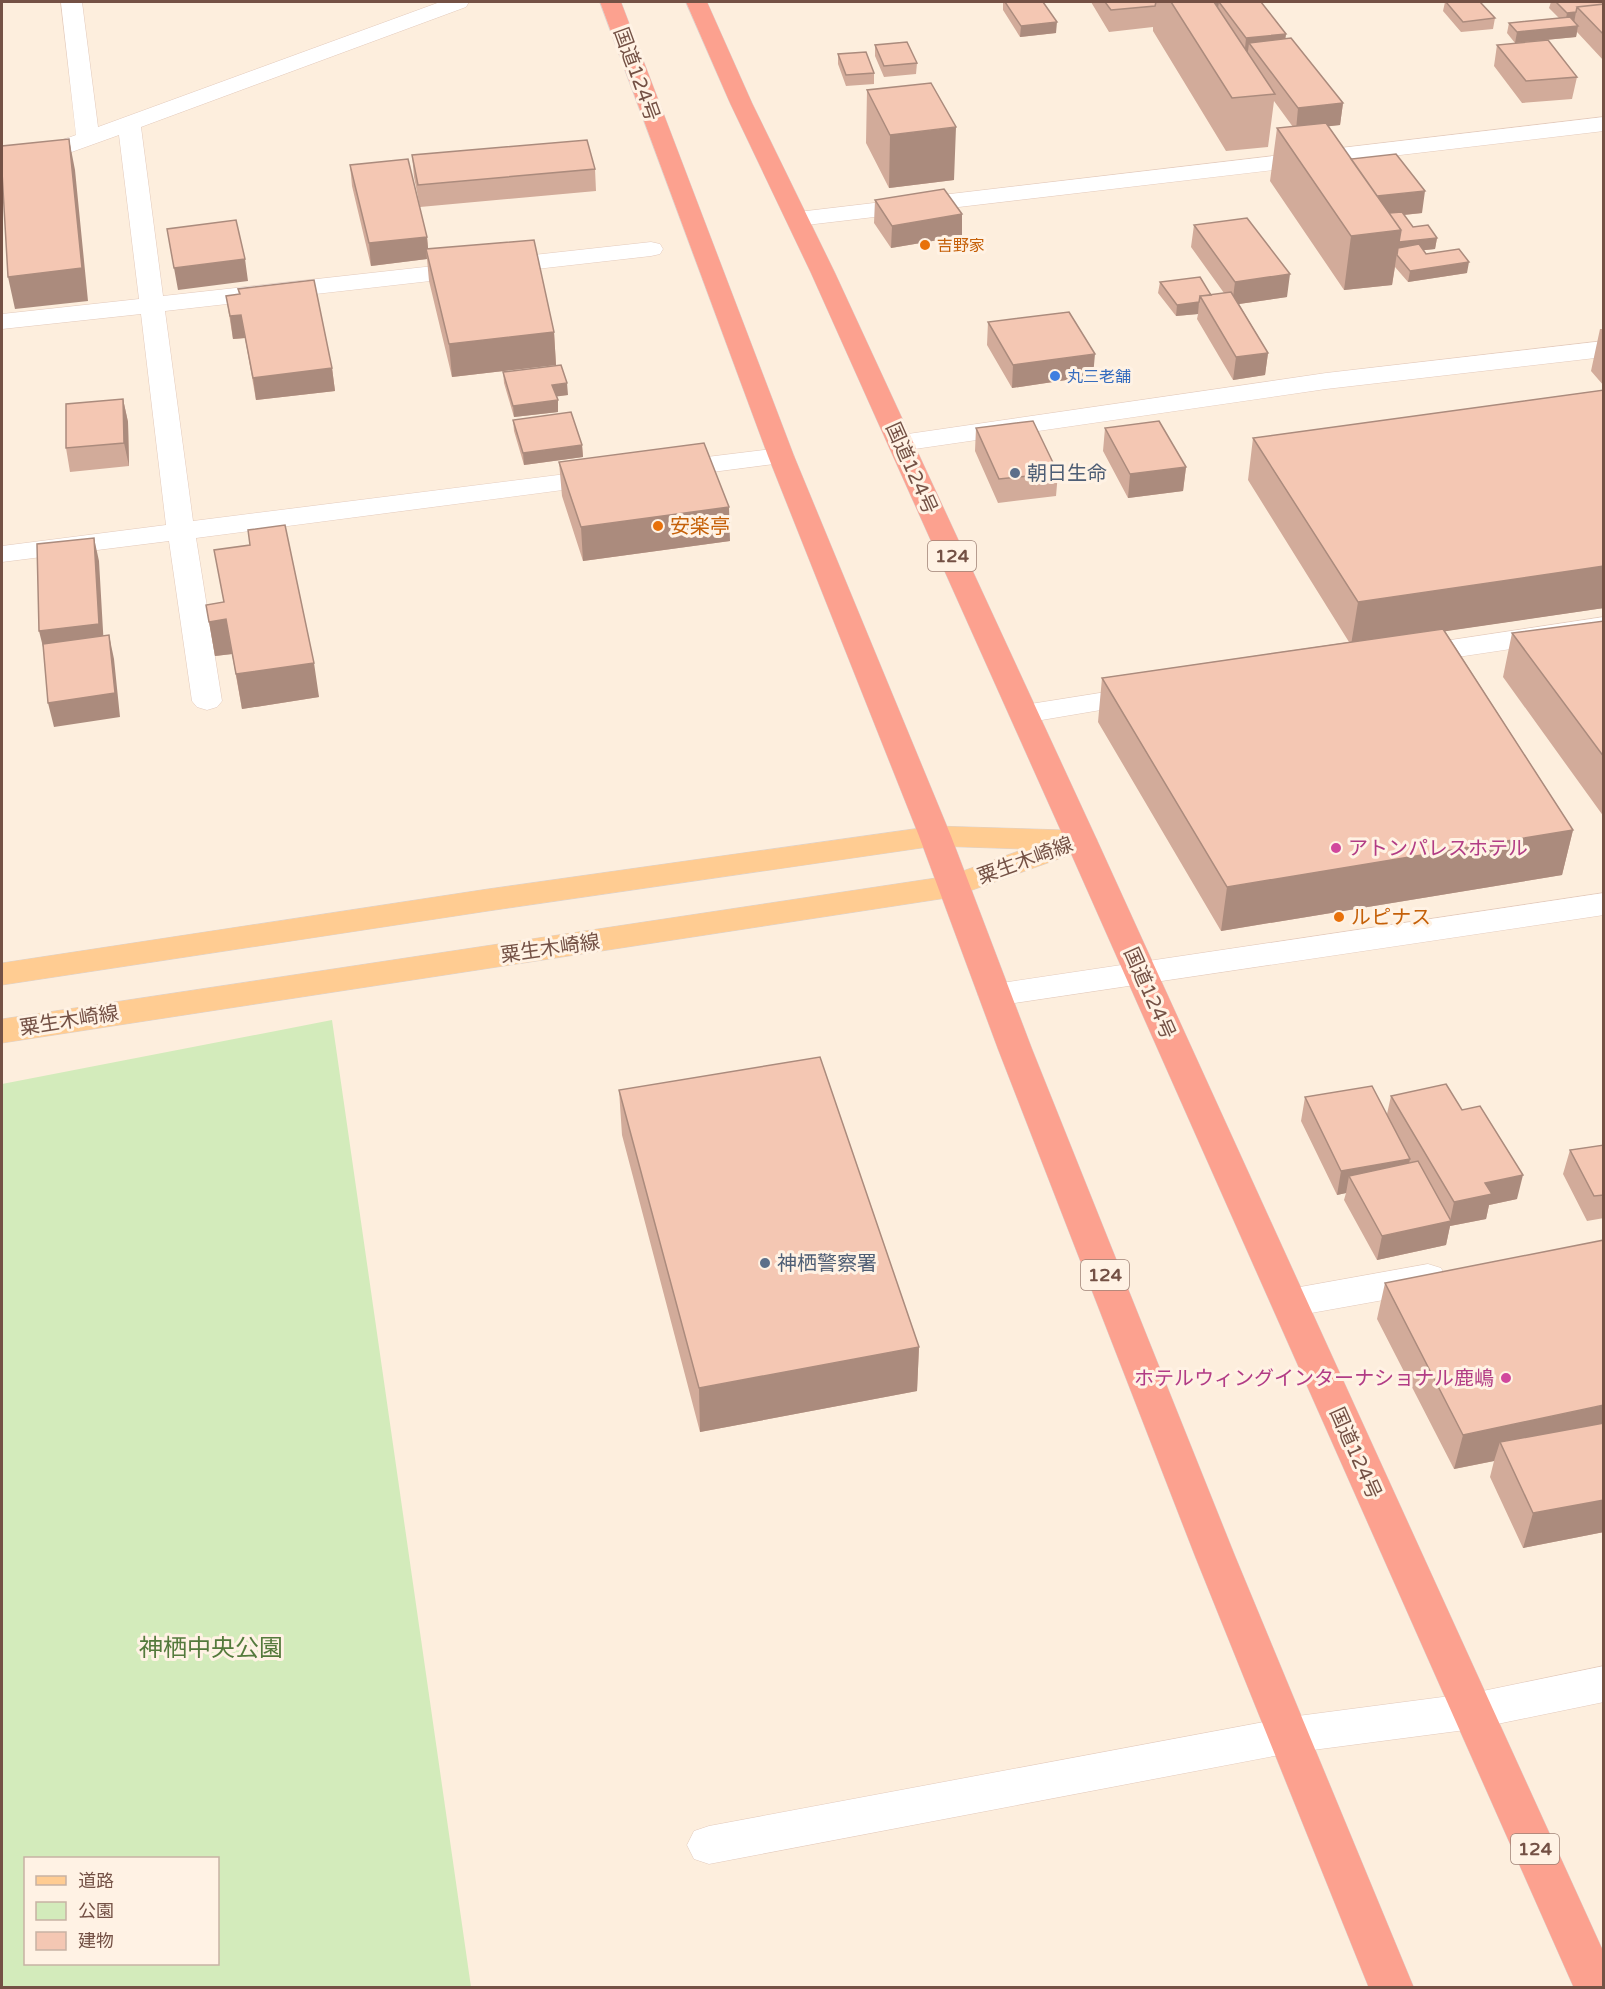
<svg xmlns="http://www.w3.org/2000/svg" width="1605" height="1989" font-family="'Varela Round','Noto Sans JP',sans-serif">
<style>
.green{fill:#d3ebbb;fill-rule:evenodd}
.lines{fill:none;stroke-linecap:round;stroke-linejoin:round}
.minor-casing{stroke:#e3cabc;stroke-width:1}
.major-casing{stroke:#dbd2cf;stroke-width:1}
.highway-casing{stroke:#dbd2cf;stroke-width:1}
.minor{fill:#fff;fill-rule:evenodd}
.major{fill:#ffcc92;fill-rule:evenodd}
.highway{fill:#fca18f;fill-rule:evenodd}
.wall{fill:#d2ab9a}
.shaded-wall{fill:#ab8b7d}
.building{fill:#f4c7b3;stroke:#ab8b7d;stroke-width:1.5}
.food-dot{fill:#e8710a;stroke:#fff2e4;stroke-width:2}
.shop-dot{fill:#3f7fe0;stroke:#fff2e4;stroke-width:2}
.service-dot{fill:#5c6f8a;stroke:#fff2e4;stroke-width:2}
.hotel-dot{fill:#d1479c;stroke:#fff2e4;stroke-width:2}
.labels{text-anchor:middle;stroke-width:6;stroke-linejoin:round;paint-order:stroke}
.far-food-label{font-size:16px;fill:#c56008;stroke:#fff2e4;text-anchor:start}
.far-shop-label{font-size:16px;fill:#366cbe;stroke:#fff2e4;text-anchor:start}
.shield{fill:#fff2e4;stroke:#9e8175;stroke-width:1.5}
.shield-label{font-size:18px;font-weight:bold;fill:#745145}
.street-label{font-size:20px;fill:#745145;stroke:#fff2e4}
.service-label{font-size:20px;fill:#4e5e75;stroke:#fff2e4;text-anchor:start}
.food-label{font-size:20px;fill:#c56008;stroke:#fff2e4;text-anchor:start}
.hotel-label{font-size:20px;fill:#b23c85;stroke:#fff2e4;text-anchor:start}
.near-park-label{font-size:24px;fill:#547a3c;stroke:#fff2e4}
</style>
<rect width="100%" height="100%" fill="#fdeedd"/>
<path class="green" d="M332 1020 471 1987H2V1084ZM26 1858H218V1964H26Z"/>
<g class="lines">
<defs>
<path id="minor" d="M61 2H82L98 127 440 2H469L466 7 141 127 163 296 651 242 660 244 663 249 660 254 651 256 165 311 193 521 606 469 616 471 619 477 616 483 196 538 222 701 217 707 207 710 197 707 192 701 169 541 2 562V546L166 525 141 314 2 329V314L139 299 119 135 2 177V162L76 135Z
M1604 117V131L798 226 790 224 786 219 790 214 798 212Z
M1604 341V357L1326 389 901 451 892 449 888 443 892 437 901 435 1326 373Z
M781 448 790 450 794 456 790 462 666 478 657 476 653 470 657 464 666 462Z
M1604 617V635L1411 664 1401 661 1397 655 1401 649 1411 646Z
M1144 686 1154 689 1159 695 1154 701 1024 723 1014 721 1009 714 1014 707 1024 705Z
M1604 893V915L995 1006 983 1003 978 995 983 987 995 984Z
M1428 1264 1441 1268 1446 1278 1441 1288 1428 1292 1289 1317 1276 1313 1271 1303 1276 1293 1289 1289Z
M1604 1666V1702L1473 1729 1290 1753 709 1864 694 1859 687 1845 694 1831 709 1826 1290 1717 1473 1693Z"/>
<path id="major" d="M935 826 1064 830C1074 832 1082 830 1092 833L1097 840 1092 847 953 897 2 1043V1019L949 876 1024 849 935 846 488 911 2 985V963L488 889Z"/>
<path id="highway" d="M600 2H621L794 456 951 836 1032 1049 1235 1556 1414 1988H1369L1195 1556 998 1049 919 836 768 456Z
M686 2H707L752 103 835 273 1097 840 1604 1953V1988H1574L1065 840 811 273 730 103Z"/>
</defs>
<use href="#minor" class="minor-casing"/>
<use href="#major" class="major-casing"/>
<use href="#highway" class="highway-casing"/>
<use href="#minor" class="minor"/>
<use href="#major" class="major"/>
<use href="#highway" class="highway"/>
</g>
<path class="wall" d="M1003 2H1043L1056 33 1020 37 1003 10Z
M1091 2H1261L1286 34 1285 39 1343 103 1340 125 1328 126 1351 159 1422 213 1404 215 1413 227 1437 238 1435 249 1424 250 1426 254 1467 273 1408 282 1395 267 1392 285 1344 290 1270 181 1277 128 1293 127 1274 101 1268 147 1226 151 1153 31V27L1109 32Z
M1445 2 1495 18 1493 29 1461 32 1443 11Z
M1551 2H1604V61L1577 32 1576 37 1515 43 1507 33 1509 23 1559 18 1549 8Z
M875 45 917 63 916 74 884 77 875 56Z
M1497 45 1577 77 1572 99 1522 103 1494 66Z
M838 54 874 73V84L846 86 838 64Z
M867 90 954 180 889 188 866 143Z
M412 155 595 169 596 191 420 207 414 177Z
M350 165 427 237 428 248 554 332 556 365 452 377 429 281 427 259 371 266 352 186Z
M875 200 962 214V236L891 248 874 223Z
M1194 225 1287 297 1239 304 1268 353 1265 375 1233 380 1197 319 1198 314 1176 316 1158 293 1160 282 1211 295 1224 293 1191 247Z
M238 289 332 368 335 391 256 400 245 338 233 339 226 296 239 295Z
M988 322 1093 376 1012 388 987 345Z
M1600 329H1604V386L1591 371Z
M503 372 568 395 556 396 558 400V412L514 417 504 383Z
M1604 390V608L1445 631 1573 830 1562 875 1221 931 1098 722 1102 678 1349 642 1248 480 1253 438Z
M123 399 128 422 129 466 70 472 66 448Z
M513 420 582 445 583 457 524 465 514 431Z
M976 428 1058 473 1056 496 998 503 975 451Z
M1105 428 1186 467 1183 491 1128 498 1103 451Z
M559 462 730 541 583 561 562 496Z
M248 530 319 697 242 709 232 654 215 656 206 605 223 602 250 545Z
M1604 621V817L1503 677 1512 633Z
M619 1090 919 1347 917 1391 700 1432 622 1135Z
M1391 1096 1517 1199 1489 1205 1486 1219 1450 1226 1446 1245 1377 1260 1344 1200 1346 1193 1337 1195 1301 1121 1305 1097 1387 1114Z
M1604 1145V1218L1587 1221 1563 1174 1570 1150Z
M1385 1283 1604 1532 1523 1548 1490 1477 1494 1461 1454 1469 1377 1319Z"/>
<path class="shaded-wall" d="M1208 2H1219L1218 8Z
M1576 12 1574 23 1565 24 1567 13Z
M1057 22 1056 33 1020 37 1021 26Z
M1578 26 1576 37 1515 43 1517 32Z
M1286 34 1283 55 1249 43 1247 59H1244L1246 38Z
M1343 103 1340 125 1296 130 1298 108Z
M956 127 954 180 889 188 890 135Z
M69 139 75 170 88 301 15 309 8 277Z
M1425 191 1422 213 1373 218 1367 197Z
M962 214V236L891 248 892 226Z
M1401 230 1437 238 1435 249 1397 253 1392 285 1344 290 1351 236Z
M427 237 429 259 426 249 427 259 371 266 369 243Z
M245 259 248 281 178 290 174 268Z
M1469 262 1467 273 1408 282 1410 271Z
M1290 274 1287 297 1232 305 1235 282Z
M1199 302 1198 314 1176 316 1177 305Z
M241 315 245 338 233 339 230 316Z
M554 332 556 365 452 377 449 344Z
M1268 353 1265 375 1233 380 1236 357Z
M1095 354 1093 376 1012 388 1013 365Z
M332 368 335 391 256 400 253 378Z
M567 383 568 395 553 397 552 385Z
M123 399 128 422 129 466 124 443Z
M558 400V412L514 417 513 406Z
M582 445 583 457 524 465 523 453Z
M1186 467 1183 491 1128 498 1130 474Z
M729 507 730 541 583 561 581 527Z
M94 538 99 561 104 648 45 655 39 631Z
M1604 566V608L1351 645 1358 602Z
M226 619 232 654 215 656 209 622Z
M109 635 114 659 120 717 54 727 48 703Z
M314 663 319 697 242 709 236 674Z
M1573 830 1562 875 1221 931 1227 887Z
M1410 1159 1405 1183 1349 1176 1346 1193 1337 1195 1341 1171Z
M1523 1175 1517 1199 1489 1205 1486 1219 1450 1226 1446 1245 1377 1260 1382 1236 1450 1221 1454 1202 1485 1183Z
M919 1347 917 1391 700 1432 699 1388Z
M1604 1405V1438L1500 1442 1494 1461 1454 1469 1463 1435Z
M1604 1500V1532L1523 1548 1533 1513Z"/>
<path class="building" d="M1005 2H1043L1057 22 1021 26Z
M1105 2H1156L1155 6 1111 10Z
M1171 2H1214L1275 94 1232 98Z
M1219 2H1261L1286 34 1246 38Z
M1446 2H1480L1495 18 1463 22Z
M1556 2H1604V4L1577 7 1576 12 1567 13Z
M1604 4V35L1577 7Z
M1570 17 1578 26 1517 32 1509 23Z
M1291 38 1343 103 1298 108 1249 43Z
M1548 40 1577 77 1526 81 1497 45Z
M907 42 917 63 884 66 875 45Z
M866 52 874 73 846 75 838 54Z
M931 83 956 127 890 135 867 90Z
M1326 123 1401 230 1351 236 1277 128Z
M69 139 82 268 8 277 2 172V146Z
M587 140 595 169 418 185 412 155Z
M1396 154 1425 191 1377 196 1351 159Z
M408 159 427 237 369 243 350 165Z
M944 189 962 214 892 226 875 200Z
M1402 212 1413 227 1428 225 1437 238 1399 242 1401 230 1389 213Z
M1247 218 1290 274 1235 282 1194 225Z
M236 220 245 259 174 268 167 229Z
M534 240 554 332 449 344 426 249Z
M1419 244 1426 254 1459 249 1469 262 1410 271 1397 255 1398 248Z
M1200 277 1211 295 1200 296 1199 302 1177 305 1160 282Z
M314 280 332 368 253 378 241 315 230 316 226 296 240 294 238 289Z
M1231 292 1268 353 1236 357 1200 296Z
M1069 312 1095 354 1013 365 988 322Z
M561 365 567 383 552 385 558 400 513 406 503 372Z
M1604 390V566L1358 602 1253 438Z
M123 399 124 443 66 448V404Z
M571 412 582 445 523 453 513 420Z
M1033 421 1058 473 999 479 976 428Z
M1159 421 1186 467 1130 474 1105 428Z
M704 443 729 507 581 527 559 462Z
M285 525 314 663 236 674 226 619 209 622 206 605 224 602 214 550 250 545 248 530Z
M94 538 99 624 39 631 37 544Z
M1604 621V757L1512 633Z
M1443 629 1573 830 1227 887 1102 678Z
M109 635 115 693 48 703 43 644Z
M820 1057 919 1347 699 1388 619 1090Z
M1446 1084 1462 1110 1480 1106 1523 1175 1485 1183 1492 1194 1454 1202 1391 1096Z
M1372 1086 1410 1159 1341 1171 1305 1097Z
M1604 1145V1195L1594 1196 1570 1150Z
M1418 1161 1451 1221 1382 1236 1349 1176Z
M1604 1240V1405L1463 1435 1385 1283Z
M1604 1423V1500L1533 1513 1500 1442Z"/>
<g class="food-dot">
<circle cx="925" cy="245" r="6"/>
<circle cx="658" cy="526" r="6"/>
<circle cx="1339" cy="917" r="6"/>
</g>
<circle class="shop-dot" cx="1055" cy="376" r="6"/>
<g class="service-dot">
<circle cx="1015" cy="473" r="6"/>
<circle cx="765" cy="1263" r="6"/>
</g>
<g class="hotel-dot">
<circle cx="1336" cy="848" r="6"/>
<circle cx="1506" cy="1378" r="6"/>
</g>
<g class="labels">
<g class="far-food-label">
<text x="937" y="251">吉野家</text>
</g>
<g class="far-shop-label">
<text x="1067" y="382">丸三老舗</text>
</g>
<g class="shield">
<rect x="928" y="541" width="48" height="30" rx="4.5"/>
<rect x="1081" y="1260" width="48" height="30" rx="4.5"/>
<rect x="1511" y="1834" width="48" height="30" rx="4.5"/>
</g>
<g class="shield-label">
<text x="952" y="562">124</text>
<text x="1105" y="1281">124</text>
<text x="1535" y="1855">124</text>
</g>
<g class="street-label">
<text transform="translate(637 74) rotate(70)" y="7">国道124号</text>
<text transform="translate(912 468) rotate(66)" y="7">国道124号</text>
<text transform="translate(1025 860) rotate(-20)" y="7">粟生木崎線</text>
<text transform="translate(550 948) rotate(-8)" y="7">粟生木崎線</text>
<text transform="translate(1150 993) rotate(66)" y="7">国道124号</text>
<text transform="translate(69 1020) rotate(-9)" y="7">粟生木崎線</text>
<text transform="translate(1356 1453) rotate(66)" y="7">国道124号</text>
</g>
<g class="service-label">
<text x="1027" y="480">朝日生命</text>
<text x="777" y="1270">神栖警察署</text>
</g>
<g class="food-label">
<text x="670" y="533">安楽亭</text>
<text x="1351" y="924">ルピナス</text>
</g>
<g class="hotel-label">
<text x="1348" y="855">アトンパレスホテル</text>
<text x="1494" y="1385" text-anchor="end">ホテルウィングインターナショナル鹿嶋</text>
</g>
<g class="near-park-label">
<text x="211" y="1656">神栖中央公園</text>
</g>
</g>
<rect width="1605" height="1989" fill="none" stroke="#745145" stroke-width="6"/>
<rect x="24" y="1857" width="195" height="108" fill="#fff2e4" stroke="#c7b2a4" stroke-width="1.5"/>
<rect x="36" y="1876" width="30" height="9" fill="#ffcc92" stroke="#c7b2a4" stroke-width="1.5"/>
<text x="78" y="1887" font-size="18" fill="#745145">道路</text>
<rect x="36" y="1902" width="30" height="18" fill="#d3ebbb" stroke="#c7b2a4" stroke-width="1.5"/>
<text x="78" y="1917" font-size="18" fill="#745145">公園</text>
<rect x="36" y="1932" width="30" height="18" fill="#f4c7b3" stroke="#c7b2a4" stroke-width="1.5"/>
<text x="78" y="1947" font-size="18" fill="#745145">建物</text>
</svg>
